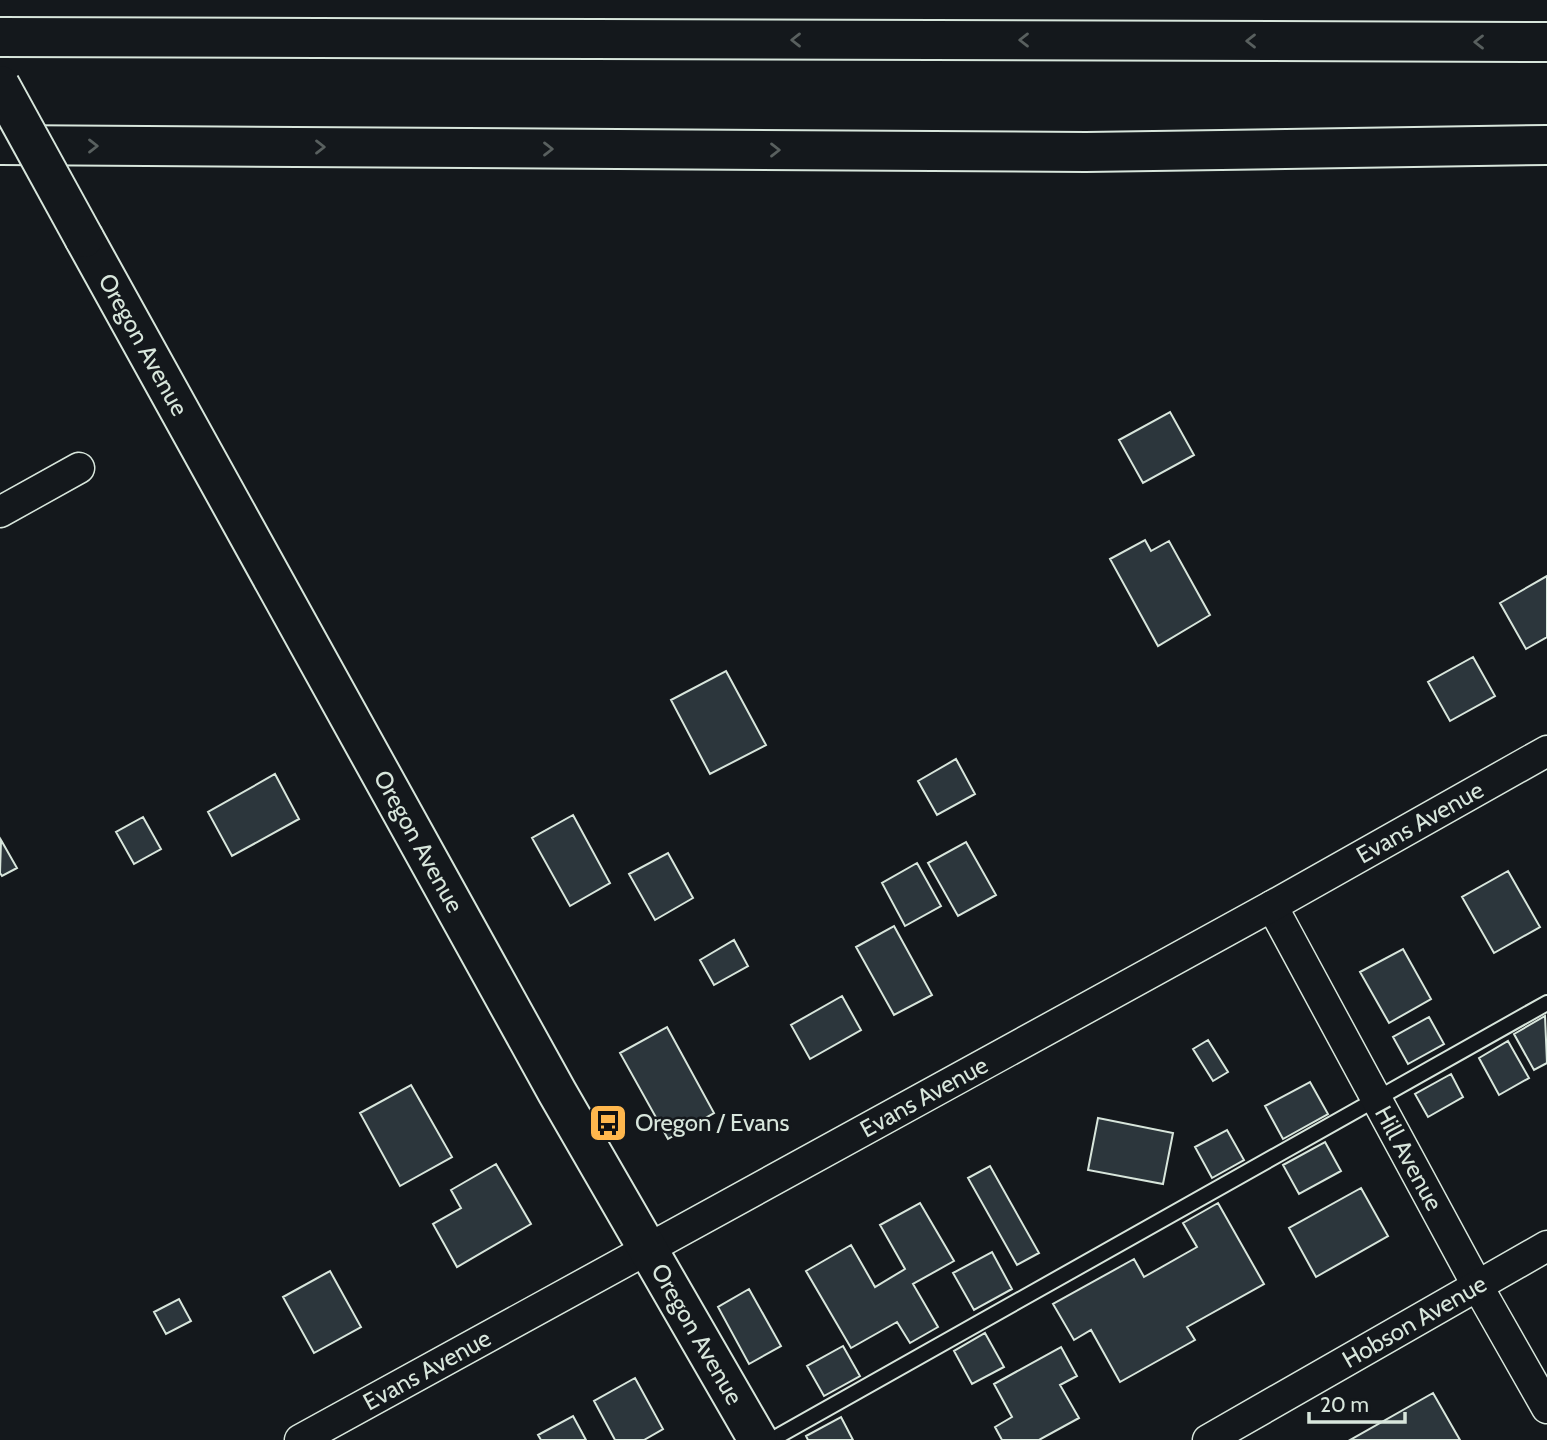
<svg xmlns="http://www.w3.org/2000/svg" width="1547" height="1440" font-family="Cabin,sans-serif">
<style>
.building{fill:#2c363c;stroke:#d8e6dc;stroke-width:2}
.lines{fill:none;stroke-linecap:round;stroke-linejoin:round}
.lane-casing{stroke:#d8e6dc;stroke-width:18}
.street-casing{stroke:#d8e6dc;stroke-width:33}
.secondary-casing{stroke:#d8e6dc;stroke-width:42}
.highway-casing{stroke:#d8e6dc;stroke-width:42}
.lane{stroke:#14181c;stroke-width:14}
.street{stroke:#14181c;stroke-width:30}
.secondary{stroke:#14181c;stroke-width:38}
.highway{stroke:#14181c;stroke-width:38}
.secondary-bridge-casing{stroke:#d8e6dc;stroke-width:42;stroke-linecap:butt}
.secondary-bridge{stroke:#14181c;stroke-width:38}
.oneway{stroke:#59605f}
.labels{text-anchor:middle;stroke-width:5;stroke-linejoin:round;paint-order:stroke}
.street-label{font-size:24px;fill:#d8e6dc;stroke:#14181c}
.poi-label{font-size:24px;fill:#d8e6dc;stroke:#14181c;text-anchor:start}
</style>
<rect width="100%" height="100%" fill="#14181c"/>
<path class="building" d="M1170 412 1194 455 1143 483 1119 440Z
M1145 540 1151 551 1169 541 1210 615 1158 646 1110 559Z
M1547 576V637L1526 649 1500 603Z
M1473 657 1495 696 1450 721 1428 682Z
M726 671 766 745 710 774 671 700Z
M956 759 975 794 937 815 918 781Z
M275 774 299 819 232 856 208 812Z
M573 815 610 883 570 906 532 838Z
M143 817 161 849 134 864 116 832Z
M1 840 17 868 2 876 0 873Z
M966 842 996 895 958 916 928 863Z
M668 853 693 898 655 920 629 874Z
M917 863 941 906 905 926 882 883Z
M1508 871 1540 927 1494 953 1462 897Z
M894 926 932 995 894 1015 856 947Z
M734 940 748 966 714 985 700 960Z
M1403 949 1431 999 1389 1023 1360 972Z
M842 996 861 1030 810 1059 791 1025Z
M1545 1016 1547 1063 1534 1070 1514 1034Z
M1429 1017 1444 1044 1408 1064 1393 1037Z
M667 1027 714 1113 668 1139 620 1053Z
M1208 1040 1228 1072 1213 1081 1193 1049Z
M1508 1041 1529 1078 1499 1095 1479 1058Z
M1451 1074 1463 1097 1428 1117 1415 1094Z
M1310 1082 1328 1114 1283 1139 1265 1106Z
M411 1085 452 1157 400 1186 360 1113Z
M1098 1118 1173 1133 1163 1184 1088 1170Z
M1227 1130 1244 1160 1212 1178 1195 1147Z
M1325 1142 1341 1171 1299 1194 1283 1165Z
M496 1164 531 1224 457 1267 433 1224 461 1208 451 1190Z
M990 1166 1039 1253 1017 1265 968 1178Z
M1361 1188 1388 1236 1316 1277 1289 1228Z
M920 1203 954 1261 913 1284 938 1327 910 1343 897 1322 851 1348 806 1271 851 1245 875 1287 905 1269 880 1225Z
M1218 1203 1264 1284 1187 1327 1195 1340 1120 1382 1091 1330 1074 1340 1053 1304 1134 1259 1144 1277 1197 1247 1183 1223Z
M992 1252 1012 1289 974 1310 953 1273Z
M330 1271 361 1327 314 1353 283 1297Z
M749 1289 781 1346 749 1364 718 1307Z
M179 1299 191 1321 166 1334 154 1312Z
M985 1333 1004 1367 972 1384 954 1351Z
M843 1346 860 1376 824 1396 807 1366Z
M1061 1347 1077 1376 1060 1385 1079 1418 1039 1440H1002L995 1427 1012 1417 994 1384Z
M635 1378 663 1429 644 1440H615L594 1401Z
M1433 1393 1460 1440H1350Z
M573 1416 586 1440H541L538 1435Z
M841 1417 853 1440H808L806 1436Z"/>
<g class="lines">
<defs>
<path id="lane" d="M771 1440 1547 1003"/>
<g id="street">
<path d="M0 512 79 468"/>
<path id="s1" d="M1272 906 1477 1285 1547 1408"/>
<path id="s2" d="M300 1440 1272 906 1547 751"/>
<path id="s3" d="M1208 1440 1547 1246"/>
</g>
<g id="secondary">
<path id="s4" d="M84 238 557 1092 758 1440"/>
</g>
<path id="highway" d="M0 37 1547 42
M0 145 1086 152 1547 145"/>
</defs>
<use href="#lane" class="lane-casing"/>
<use href="#street" class="street-casing"/>
<use href="#secondary" class="secondary-casing"/>
<use href="#highway" class="highway-casing"/>
<use href="#lane" class="lane"/>
<use href="#street" class="street"/>
<use href="#secondary" class="secondary"/>
<use href="#highway" class="highway"/>
<defs>
<path id="secondary-bridge" d="M0 85 84 238"/>
</defs>
<use href="#secondary-bridge" class="secondary-bridge-casing"/>
<use href="#secondary-bridge" class="secondary-bridge"/>
</g>
<defs><path id="oneway-chevron" d="M-2-3.5L2.5 0L-2 3.5" fill="none" stroke-width="1.6" stroke-linecap="round" stroke-linejoin="round" transform="scale(1.75)"/></defs>
<g class="oneway">
<use href="#oneway-chevron" transform="translate(796 40) rotate(-180)"/>
<use href="#oneway-chevron" transform="translate(1024 40) rotate(-180)"/>
<use href="#oneway-chevron" transform="translate(1251 41) rotate(-180)"/>
<use href="#oneway-chevron" transform="translate(1479 42) rotate(-180)"/>
<use href="#oneway-chevron" transform="translate(93 146)"/>
<use href="#oneway-chevron" transform="translate(320 147)"/>
<use href="#oneway-chevron" transform="translate(548 149)"/>
<use href="#oneway-chevron" transform="translate(775 150)"/>
</g>
<defs>
<symbol id="bus-square" viewBox="-11 -11 22 22"><rect x="-9" y="-9" width="18" height="18" rx="4" fill="#ffb74d" stroke="#14181c"/><path d="M-5-6H5V4H4V6H2V4H-2V6H-4V4H-5ZM-3.5-4V0h7V-4ZM-3.5 1.2v1.5H-2V1.2ZM2 1.2v1.5H3.5V1.2Z" fill="#111"/></symbol>
</defs>
<g fill-rule="evenodd">
<use href="#bus-square" x="586" y="1101" width="44" height="44"/>
</g>
<g class="labels">
<g class="street-label">
<text dy="8" stroke="none"><textPath href="#s4" startOffset="122">Oregon Avenue</textPath></text>
<text dy="8" stroke="none"><textPath href="#s2" startOffset="1279">Evans Avenue</textPath></text>
<text dy="8" stroke="none"><textPath href="#s4" startOffset="690">Oregon Avenue</textPath></text>
<text dy="8" stroke="none"><textPath href="#s2" startOffset="712">Evans Avenue</textPath></text>
<text dy="8" stroke="none"><textPath href="#s1" startOffset="287">Hill Avenue</textPath></text>
<text dy="8" stroke="none"><textPath href="#s3" startOffset="238">Hobson Avenue</textPath></text>
<text dy="8" stroke="none"><textPath href="#s4" startOffset="1256">Oregon Avenue</textPath></text>
<text dy="8" stroke="none"><textPath href="#s2" startOffset="145">Evans Avenue</textPath></text>
</g>
<g class="poi-label">
<text x="635" y="1131">Oregon / Evans</text>
</g>
</g>
<path d="M1309 1412v10h96v-10" fill="none" stroke="#d8e6dc" stroke-width="3.5"/>
<text x="1320" y="1412" font-size="21" fill="#d8e6dc" stroke="#14181c" stroke-width="5" paint-order="stroke">20 m</text>
</svg>
